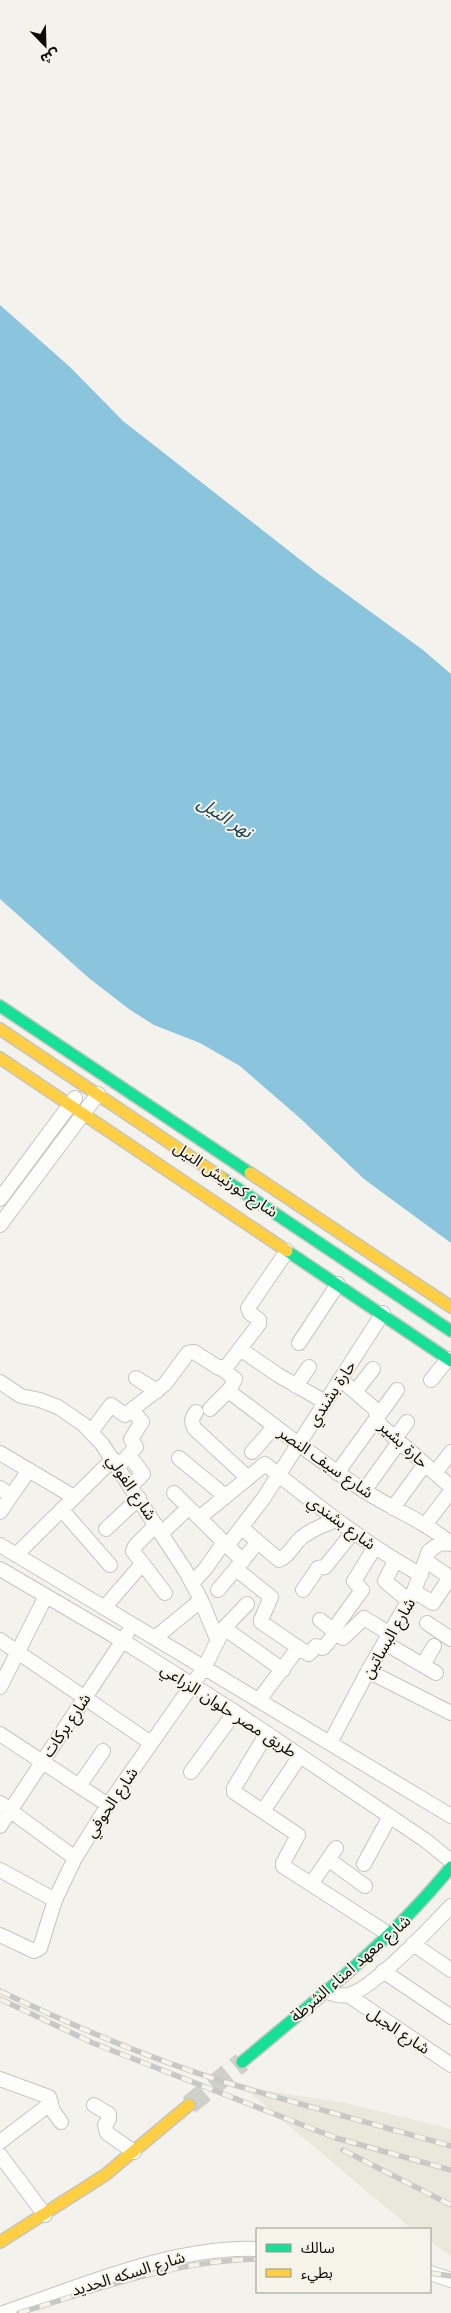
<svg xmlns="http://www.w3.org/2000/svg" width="451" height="2313" font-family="'Libre Baskerville','Noto Sans Arabic',serif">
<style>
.built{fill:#eae8db}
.water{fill:#8ac4dd}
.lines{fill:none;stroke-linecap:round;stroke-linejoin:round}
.secondary-tunnel{stroke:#d0d0ca;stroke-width:20;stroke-dasharray:20 10;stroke-linecap:butt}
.street-casing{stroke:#c6c5c1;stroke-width:16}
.fast-casing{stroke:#c6c5c1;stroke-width:14}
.slow-casing{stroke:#c6c5c1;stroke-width:14}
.street{stroke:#fdfdfc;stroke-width:14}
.fast{stroke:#16e098;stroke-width:11}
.slow{stroke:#ffcf43;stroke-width:11}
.rail-casing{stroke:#c8c8c6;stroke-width:5.5}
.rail{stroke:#f6f4e9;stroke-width:4;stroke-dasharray:11;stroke-linecap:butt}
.labels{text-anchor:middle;stroke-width:4;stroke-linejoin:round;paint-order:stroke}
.street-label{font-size:16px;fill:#0d0c09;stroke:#f6f4e9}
.water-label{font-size:18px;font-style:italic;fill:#1b4051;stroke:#f6f4e9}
</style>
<rect width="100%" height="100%" fill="#f3f2ec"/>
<path class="built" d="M243 2087 346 2103 451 2129V2256L430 2241V2229H413L407 2225Z"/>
<path class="water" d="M0 305 70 367 123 421 316 572 423 650 451 674V1243L364 1179 301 1119 240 1066 200 1043 154 1025 129 1009 90 979 0 899Z"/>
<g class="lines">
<path class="secondary-tunnel" d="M189 2105 242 2062"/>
<defs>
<path id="street" d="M0 1199 75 1098
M0 1225 98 1094
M299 1343 338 1284
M240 1349 278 1375 325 1402
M222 1369 235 1379 230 1389 231 1393C275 1426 318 1460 363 1490 392 1509 425 1521 451 1544
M136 1378 157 1391
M340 1379 375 1409 379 1424 451 1487
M431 1380 448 1359
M0 1382 21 1396 40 1400 58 1407 83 1424 102 1444 185 1570 201 1600 217 1639
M296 1386 309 1367
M355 1392 373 1369
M210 1409 230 1389
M196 1412C191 1419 191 1422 195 1429L247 1477
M91 1432 111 1405 125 1415 165 1384 188 1353 194 1352 219 1368 227 1366 259 1324V1320L250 1313 248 1308 287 1251
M395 1438 407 1422
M252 1452 275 1426
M0 1453 74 1497
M129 1455 143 1474 131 1486
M179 1458 225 1496
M118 1467 136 1447 131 1439 142 1422 133 1411
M337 1473 397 1390
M435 1473 451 1452
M0 1488 11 1496
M364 1491 399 1442
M174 1493 243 1561
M393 1508 425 1464
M62 1510 110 1565
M0 1512 29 1470
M199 1518 265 1464C315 1504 365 1544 421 1575
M156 1525 135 1546 133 1551 165 1593
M425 1525 451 1491
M242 1528 279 1560C288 1557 294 1544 301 1538 311 1529 324 1525 336 1520
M106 1529 139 1498
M162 1533 188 1508
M0 1545 451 1816
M227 1546 263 1499 383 1313
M16 1555 113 1459
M395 1561 385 1581 409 1601
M0 1569 123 1641 235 1712 425 1840 451 1861
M236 1569 271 1597 261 1620V1622L299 1648
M192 1583 206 1568 224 1542
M218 1590 258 1542
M303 1590 318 1568 325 1567 353 1532
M414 1591 433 1603 449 1579 448 1576 426 1561
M104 1608 142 1564
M320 1620 343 1638 364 1618 390 1634
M427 1623 451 1639
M224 1628 283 1670
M333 1630 362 1590 354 1581 375 1547
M155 1638 201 1600
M0 1640 151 1743
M385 1643 436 1673
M423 1665 434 1646
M368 1671 451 1713
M0 1687 46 1596
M259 1700 298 1648 309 1654 316 1646 323 1648 336 1633
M267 1733 234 1788V1792L298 1835 283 1863V1866L390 1935
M0 1734 108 1805
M330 1743 368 1671 414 1591 429 1551 439 1544 451 1543
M191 1772 235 1712
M79 1786 103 1751
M0 1803 75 1858
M263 1811 300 1756
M0 1826 127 1634
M328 1859 365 1886
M364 1864 390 1816
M0 1870 55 1900
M311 1884 336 1848
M0 1935 34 1951 40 1948 55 1900 75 1858 108 1805 204 1668 224 1628 247 1604
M413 1944 451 1970
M383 1971 451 2017
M325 1991C332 1994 340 1997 348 1995 371 1990 433 1925 451 1906
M348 1995 451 2065
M0 2079 49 2097 53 2111 61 2122
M94 2105 109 2114V2119L105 2125 107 2133 134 2152
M0 2142 51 2103
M0 2155 45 2215
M430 2273 451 2280
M3 2313C82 2286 173 2246 257 2249"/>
<path id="fast" d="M0 1006 250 1173
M222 1178 451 1331
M287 1251 451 1361
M242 2062C316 2000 390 1942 451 1867"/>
<path id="slow" d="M0 1029 222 1178
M0 1058 287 1251
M250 1173 451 1307
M0 2242 105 2175 189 2105"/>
</defs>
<use href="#street" class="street-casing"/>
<use href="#fast" class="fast-casing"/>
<use href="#slow" class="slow-casing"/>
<use href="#street" class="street"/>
<use href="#fast" class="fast"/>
<use href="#slow" class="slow"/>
<defs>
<path id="rail" d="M0 1991C73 2026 150 2059 228 2083 302 2105 377 2125 451 2146
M0 1999 93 2043 336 2138 451 2170
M343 2150 451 2205
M430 2273 451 2276
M19 2313C94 2290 178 2260 257 2259"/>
</defs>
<use href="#rail" class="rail-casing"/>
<use href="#rail" class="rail"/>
</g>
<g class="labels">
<g class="street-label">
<text transform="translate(226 1179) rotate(34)" y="6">شارع كورنيش النيل</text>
<text transform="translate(331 1393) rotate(-57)" y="6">حارة بشندي</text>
<text transform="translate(404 1444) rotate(43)" y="6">حارة بشير</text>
<text transform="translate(326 1462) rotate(35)" y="6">شارع سيف النصر</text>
<text transform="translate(132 1487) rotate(56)" y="6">شارع الفولي</text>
<text transform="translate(342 1522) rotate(36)" y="6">شارع بشندي</text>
<text transform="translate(388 1638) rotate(-60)" y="6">شارع البساتين</text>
<text transform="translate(229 1710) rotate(33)" y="6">طريق مصر حلوان الزراعي</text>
<text transform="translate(66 1725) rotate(-56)" y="6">شارع بركات</text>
<text transform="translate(111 1802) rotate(-56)" y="6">شارع الحوفي</text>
<text transform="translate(350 1968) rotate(-41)" y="6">شارع معهد امناء الشرطة</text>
<text transform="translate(399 2030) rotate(34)" y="6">شارع الجبل</text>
<text transform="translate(128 2273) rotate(-17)" y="6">شارع السكه الحديد</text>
</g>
<g class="water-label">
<text transform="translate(225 817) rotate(33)" y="6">نهر النيل</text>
</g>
</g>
<rect x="256" y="2228" width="175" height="65" fill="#f6f4e9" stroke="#99978f"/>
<rect x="266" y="2244" width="25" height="8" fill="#16e098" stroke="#99978f"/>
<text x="301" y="2253" font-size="15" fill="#0d0c09">سالك</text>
<rect x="266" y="2269" width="25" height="8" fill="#ffcf43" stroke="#99978f"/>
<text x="301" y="2278" font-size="15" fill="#0d0c09">بطيء</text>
<g transform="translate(45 45) rotate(157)" stroke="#f6f4e9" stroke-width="4" paint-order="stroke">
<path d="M0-4L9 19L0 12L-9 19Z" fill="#0d0c09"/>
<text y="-8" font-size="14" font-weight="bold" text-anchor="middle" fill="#0d0c09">ش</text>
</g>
</svg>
